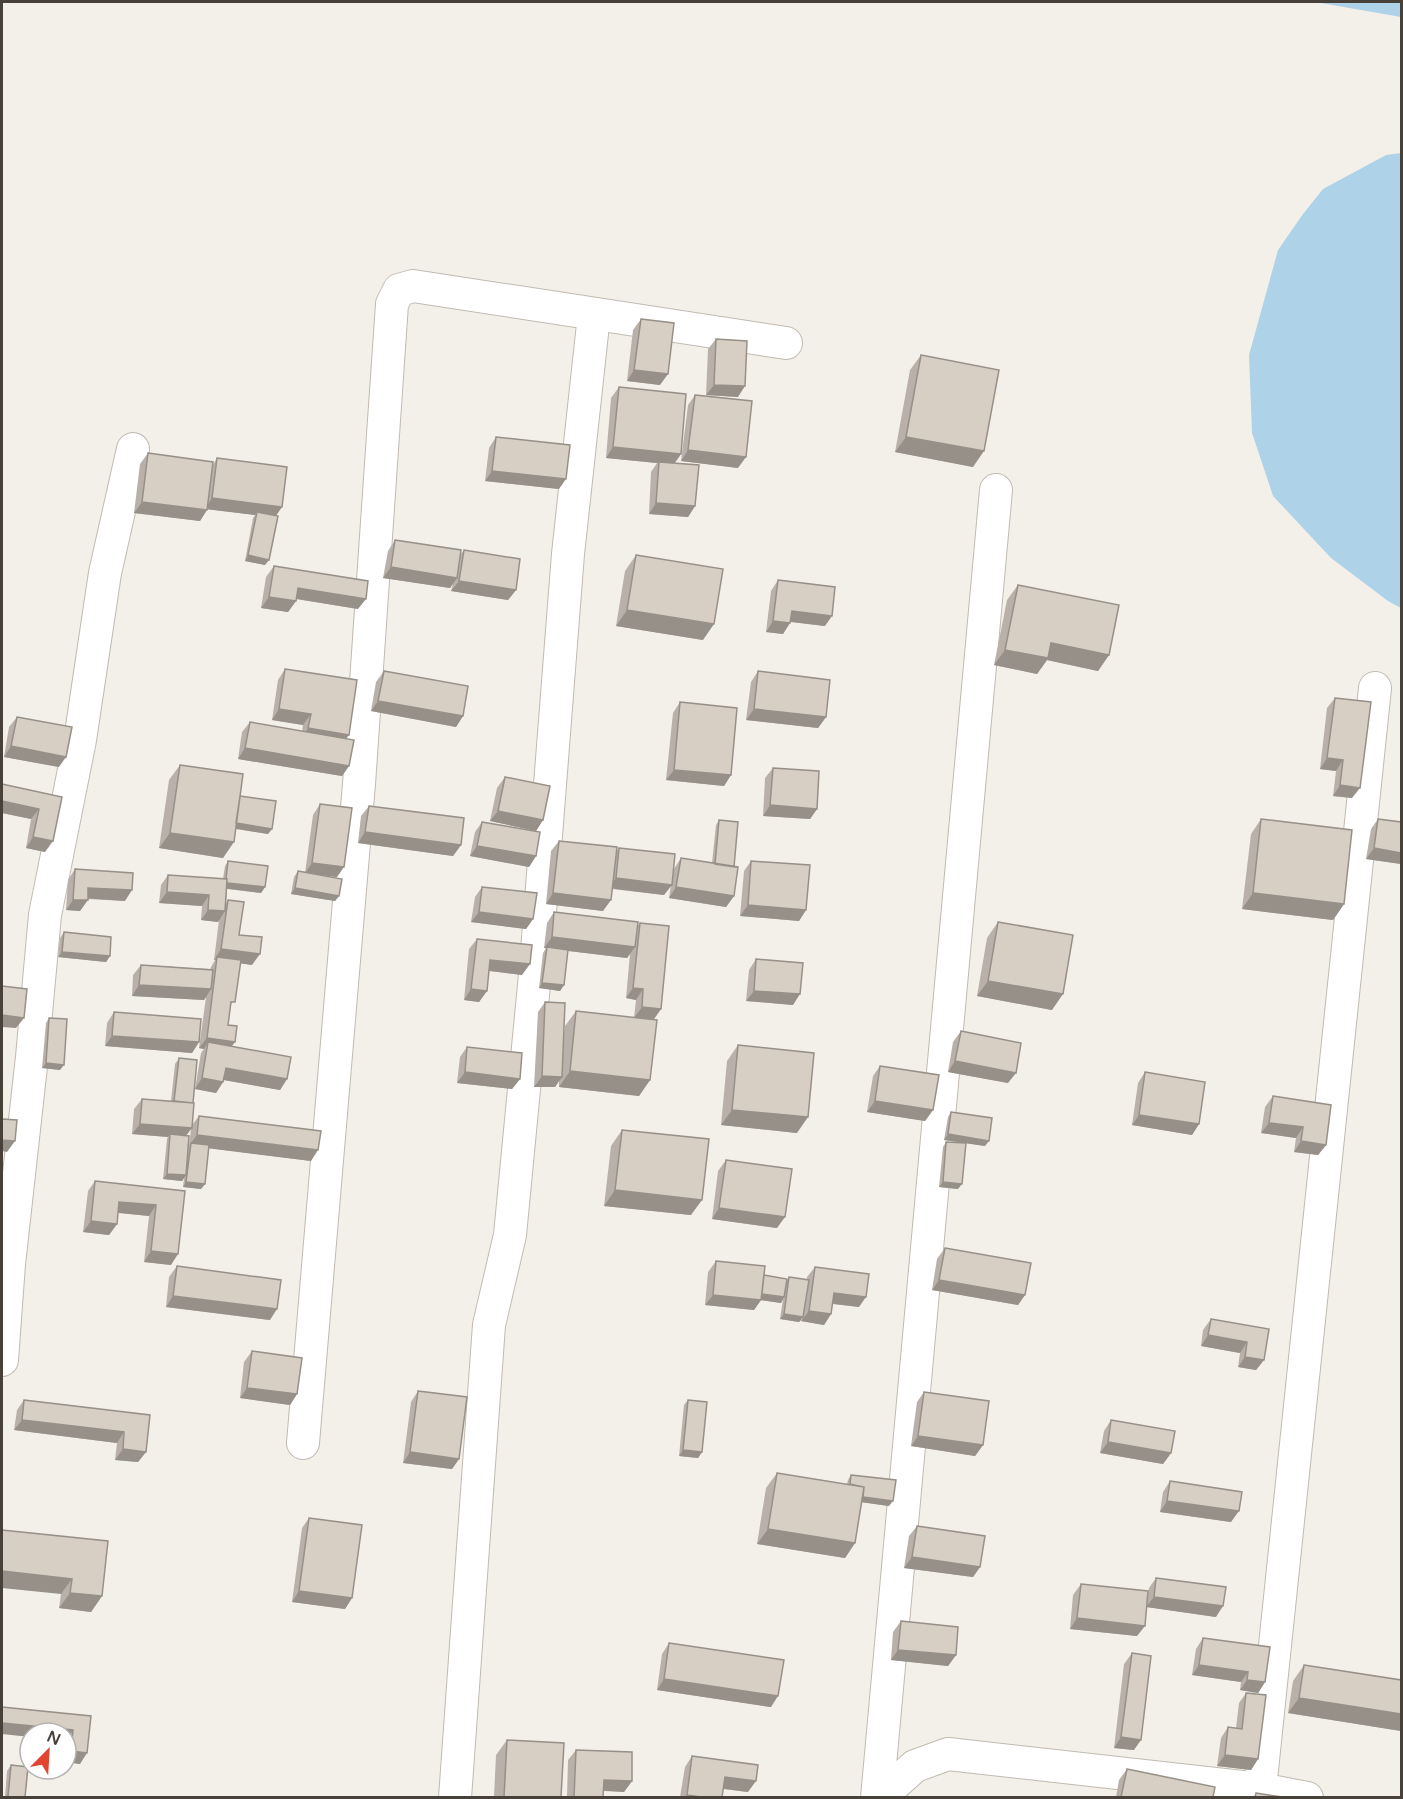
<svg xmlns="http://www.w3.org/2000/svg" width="1403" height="1799" font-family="'Varela Round',sans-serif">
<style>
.water{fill:#aed3e9}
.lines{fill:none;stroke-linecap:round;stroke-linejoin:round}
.minor-casing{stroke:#c1bab1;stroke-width:34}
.minor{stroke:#fff;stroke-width:32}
.wall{fill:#b9b1a9;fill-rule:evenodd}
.shaded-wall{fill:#969089}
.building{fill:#d7cec4;stroke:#969089;stroke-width:1.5}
</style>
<rect width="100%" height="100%" fill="#f3f0ea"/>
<path class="water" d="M1315 2H1401V17Z
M1401 153H1402L1401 608 1388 601 1331 558 1273 496 1252 433 1249 355 1278 250 1303 214 1323 189 1386 155Z"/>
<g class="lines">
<defs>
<path id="minor" d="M2 1360 9 1264 32 1057 45 915 80 740 105 573 133 449
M303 1443 359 784 392 304 399 290 413 286 786 343
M1260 1789 1375 688
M455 1798 489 1325 510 1235 536 964 568 554 594 315
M877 1798 996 490
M879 1798 915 1766 948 1754 1260 1789 1307 1798"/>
</defs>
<use href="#minor" class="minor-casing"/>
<use href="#minor" class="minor"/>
</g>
<path class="wall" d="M641 319 660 385 627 381 633 330Z
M716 339 738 397 706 395 708 349Z
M921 355 973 467 895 452 910 370Z
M619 387 681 454 675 463 695 506 688 517 649 514 651 472 657 463 606 458 611 398Z
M695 395 738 468 681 461 688 405Z
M496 437 559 489 485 481 489 448Z
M148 453 213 465 217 458 282 507 276 516 265 565 245 561 253 518 255 515 207 509 200 521 134 513 140 464Z
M395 540 460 555 464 550 516 590 508 600 451 591 453 584 450 588 383 578 388 551Z
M636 555 703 640 616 626 625 571Z
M274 566 358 609 296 599V601L288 612 261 608 266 577Z
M778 580 825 626 790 622 783 634 766 632 771 591Z
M1018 585 1109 655 1098 671 1047 660 1037 674 994 665 1007 600Z
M285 669 349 735 346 738 349 766 342 776 238 759 242 732 250 722 302 731 303 725 272 720 278 680Z
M384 671 463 716 456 727 371 711 376 682Z
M758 671 826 717 818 728 746 720 751 682Z
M1335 698 1352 798 1333 796 1336 771 1320 769 1327 708Z
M680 702 731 775 724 786 666 780 673 713Z
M17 717 59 767 4 757 9 727Z
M180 765 240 796 272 829 268 834 236 829 223 858 159 848 169 780Z
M773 768 817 809 810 819 763 816 765 778Z
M505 777 543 820 536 831 490 821 497 788Z
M2 784 62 797 45 852 26 848 31 819 2 813Z
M320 804 337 877 319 875 339 896 335 901 291 894 294 877 298 871 305 873 313 815Z
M369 806 461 845 453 856 358 843 361 816Z
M1261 819 1344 904 1333 920 1242 909 1251 834Z
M1378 819 1401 822V864L1366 859 1371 829Z
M719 820 734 867V896L726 907 669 898 671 885 664 895 612 889 603 911 546 904 551 851 559 841 616 852 619 848 672 879 674 869 681 858 712 863 716 825Z
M482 822 536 856 529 867 470 856 475 832Z
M228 861 265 887 261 893 227 889 226 903 228 900 239 935 252 965 240 963 230 1010 228 1025 235 1042 231 1047 287 1079 280 1090 224 1080 223 1082 216 1093 195 1089 201 1053 204 1049 199 1048 206 997 204 1000 132 996 133 975 141 965 210 969 215 960H214L219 920 218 922 201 920 202 906 159 903 161 885 168 875 223 879 225 866Z
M751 861 806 910 799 921 740 916 744 871Z
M75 869 125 901 88 899 80 911 66 910 68 880Z
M482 887 533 919 526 929 471 922 475 897Z
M554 912 637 926 640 923 661 1009 654 1019 650 1080 639 1096 559 1087V1081L555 1087H534L538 1012 545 1002 563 1044 565 1026 576 1011 634 1018 636 1000 626 998 630 954 627 958 568 951 564 985 560 991 539 988 543 953 546 948H544L547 923Z
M998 922 1052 1010 977 996 987 938Z
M64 932 110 956 106 962 58 957 60 938Z
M477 939 522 975 489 971 487 991 479 1002 464 1000 469 949Z
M756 959 793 1005 746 1001 749 970Z
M114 1012 199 1042 192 1053 105 1046 107 1023Z
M49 1018 60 1070 42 1068 46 1023Z
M961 1031 1008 1083 948 1072 953 1042Z
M738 1045 797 1133 721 1125 727 1061Z
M467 1047 520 1079 512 1089 457 1083 460 1057Z
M179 1058 193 1103 192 1125 199 1116 311 1161 209 1148 205 1184 201 1189 183 1187 184 1178 182 1181 163 1179 167 1139 168 1137 132 1134 134 1109 142 1099 171 1101 175 1064ZM191 1129 189 1145 188 1147 186 1136Z
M880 1066 933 1110 925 1121 867 1112 873 1076Z
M1145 1072 1199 1124 1192 1135 1132 1125 1138 1083Z
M1273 1096 1326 1145 1318 1155 1294 1152 1296 1138 1261 1133 1265 1107Z
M951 1112 985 1146 944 1140 948 1117Z
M622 1130 691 1215 604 1206 611 1146Z
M946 1142 958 1189 939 1187 943 1147Z
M726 1160 777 1228 712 1219 718 1171Z
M95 1181 185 1191 171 1265 144 1262 149 1216 118 1213 117 1224 109 1235 83 1232 88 1191Z
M945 1248 1025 1295 1018 1305 932 1290 937 1259Z
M716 1261 764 1275 787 1281 789 1277 807 1280V1277L815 1267 859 1307 832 1304 831 1314 824 1325 801 1321 802 1319 799 1322 780 1319 783 1299 781 1303 761 1300 754 1310 705 1305 708 1272Z
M177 1266 270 1320 166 1307 169 1277Z
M1211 1319 1269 1329 1264 1360 1256 1370 1238 1367 1240 1353 1201 1346 1203 1330Z
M252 1351 297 1394 290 1405 240 1398 244 1362Z
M418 1391 459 1459 452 1469 403 1463 411 1402Z
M924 1392 983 1445 975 1456 911 1446 917 1402Z
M24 1400 150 1415 146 1452 138 1462 115 1460 117 1443 14 1430 17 1410Z
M688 1400 702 1452 698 1458 679 1456 684 1405Z
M1111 1420 1171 1453 1163 1464 1100 1453 1104 1431Z
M777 1473 847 1484 848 1480 851 1475 889 1506 862 1502 855 1543 845 1558 757 1544 766 1488Z
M1170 1481 1231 1522 1160 1512 1163 1492Z
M309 1518 352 1598 345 1609 292 1602 302 1528Z
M917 1526 980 1567 973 1577 904 1568 909 1536Z
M2 1530 102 1596 91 1612 59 1608 61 1594Z
M1156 1578 1216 1617 1147 1607 1137 1636 1070 1629 1073 1595 1081 1584 1147 1600 1149 1588Z
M901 1621 956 1655 948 1666 891 1660 893 1632Z
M1203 1638 1265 1682 1258 1693 1240 1690 1241 1682 1192 1675 1196 1649Z
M669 1643 771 1707 657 1690 662 1654Z
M1132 1653 1134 1750 1114 1748 1124 1664Z
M1304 1665 1401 1680V1731L1288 1713 1293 1681Z
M1246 1693 1258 1759 1251 1770 1217 1766 1221 1738 1228 1727 1236 1728 1239 1703Z
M2 1707 91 1716 80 1764 66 1762V1733L2 1734Z
M507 1740 561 1797H494L496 1755Z
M576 1750 632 1781 624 1792 603 1791V1797H567L568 1760Z
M692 1756 748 1792 723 1789 722 1797H680L685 1767Z
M11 1765 25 1797H5L7 1771Z
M1127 1769 1213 1797H1116L1119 1780Z"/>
<path class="shaded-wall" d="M634 370 668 374 660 385 627 381Z
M714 385 745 386 738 397 706 395Z
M906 437 984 451 973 467 895 452Z
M613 447 681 454 673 465 659 462 657 463 606 458Z
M688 450 746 457 738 468 681 461Z
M492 471 566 479 559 489 485 481Z
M212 498 282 507 274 518 257 512 255 515 205 509Z
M142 502 207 510 200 521 134 513Z
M656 503 695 506 688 517 649 514Z
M248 555 269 560 265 565 245 561Z
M391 567 457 578 450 588 383 578Z
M459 581 516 590 508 600 451 591Z
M298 588 366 599 358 609 291 598Z
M269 597 296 601 288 612 261 608Z
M627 610 714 624 703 640 616 626Z
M792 611 832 616 825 626 784 621Z
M773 621 790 623 783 634 766 632Z
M1051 643 1109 655 1098 671 1047 660 1037 674 994 665 1005 650Z
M378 701 463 716 456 727 371 711Z
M279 709 311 714 303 725 272 720Z
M754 709 826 717 818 728 746 720Z
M308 728 349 735 341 745 301 739Z
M11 746 66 757 59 767 4 757Z
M245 748 349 766 342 776 238 759Z
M1327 758 1343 760 1336 771 1320 769Z
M674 770 731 775 724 786 666 780Z
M1340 785 1360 788 1352 798 1333 796Z
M2 801 39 809 31 819 2 813Z
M770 805 817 809 810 819 763 816Z
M498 811 543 820 536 831 490 821Z
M235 823 272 829 268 834 231 828Z
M365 832 461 845 453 856 358 843Z
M170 833 234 842 223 858 159 848Z
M33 837 53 841 45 852 26 848Z
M477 846 536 856 529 867 470 856Z
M1374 848 1401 853V864L1366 859Z
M312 863 344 867 337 877 305 873Z
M616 878 672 885 664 895 608 888Z
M226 883 265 887 261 893 222 888Z
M676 887 734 896 726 907 669 898Z
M88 888 132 890 125 901 81 898Z
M295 888 339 896 335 901 291 894Z
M167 892 209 895 202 906 159 903Z
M553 893 611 900 603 911 546 904Z
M1253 893 1344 904 1333 920 1242 909Z
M73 900H88L80 911 66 910Z
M748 905 806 910 799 921 740 916Z
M208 910 225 911 218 922 201 920Z
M479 912 533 919 526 929 471 922Z
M552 937 635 947 627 958 544 948Z
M221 949 260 954 252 965 217 960V957L215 960H214Z
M62 952 110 956 106 962 58 957Z
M490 960 530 964 522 975 483 970Z
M988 981 1063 994 1052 1010 977 996Z
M542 983 564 985 560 991 539 988Z
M139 985 211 989 204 1000 132 996Z
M633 988 643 989 636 1000 626 998Z
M471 989 487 991 479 1002 464 1000Z
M754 991 800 994 793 1005 746 1001Z
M642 1007 661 1009 654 1019 634 1018Z
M2 1015 24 1018 16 1028 2 1027Z
M112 1036 199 1042 192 1053 105 1046Z
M207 1038 235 1042 227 1052 208 1042 204 1049 199 1048Z
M955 1061 1016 1073 1008 1083 948 1072Z
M46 1063 64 1065 60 1070 42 1068Z
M226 1068 287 1079 280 1090 218 1079Z
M570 1071 650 1080 639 1096 559 1087Z
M465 1072 520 1079 512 1089 457 1083Z
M542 1076 562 1077 555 1087H534Z
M202 1078 223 1082 216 1093 195 1089Z
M875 1101 933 1110 925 1121 867 1112Z
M732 1110 808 1117 797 1133 721 1125Z
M1139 1115 1199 1124 1192 1135 1132 1125Z
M1269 1123 1303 1127 1296 1138 1261 1133Z
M140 1124 192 1128 184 1138 170 1134 168 1137 132 1134Z
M948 1134 989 1141 985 1146 944 1140Z
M197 1135 318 1150 311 1161 190 1146 191 1143Z
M2 1140 15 1141 7 1152 2 1151Z
M1301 1141 1326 1145 1318 1155 1294 1152Z
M167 1174 186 1175 182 1181 163 1179Z
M186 1182 205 1184 201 1189 183 1187Z
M943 1182 962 1184 958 1189 939 1187Z
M615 1190 702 1200 691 1215 604 1206Z
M119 1202 156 1205 149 1216 111 1212Z
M719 1208 785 1217 777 1228 712 1219Z
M91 1221 117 1224 109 1235 83 1232Z
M151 1251 178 1254 171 1265 144 1262Z
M939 1280 1025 1295 1018 1305 932 1290Z
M834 1293 866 1297 859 1307 827 1303Z
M761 1294 784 1297 781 1303 761 1300 754 1310 705 1305 713 1295Z
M173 1296 277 1309 270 1320 166 1307Z
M809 1311 831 1314 824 1325 801 1321Z
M784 1314 803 1317 799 1322 780 1319Z
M1208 1335 1247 1342 1240 1353 1201 1346Z
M1245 1357 1264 1360 1256 1370 1238 1367Z
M247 1388 297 1394 290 1405 240 1398Z
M22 1420 124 1432 117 1443 14 1430Z
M918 1436 983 1445 975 1456 911 1446Z
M1108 1442 1171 1453 1163 1464 1100 1453Z
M123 1449 146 1452 138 1462 115 1460Z
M683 1450 702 1452 698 1458 679 1456Z
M410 1452 459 1459 452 1469 403 1463Z
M849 1495 893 1501 889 1506 845 1500Z
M1167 1501 1239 1511 1231 1522 1160 1512Z
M768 1529 855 1543 845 1558 757 1544Z
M912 1557 980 1567 973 1577 904 1568Z
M2 1571 72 1579 61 1594 2 1588Z
M299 1591 352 1598 345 1609 292 1602Z
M70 1593 102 1596 91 1612 59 1608Z
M1154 1597 1223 1606 1216 1617 1146 1607Z
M1077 1618 1145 1626 1137 1636 1070 1629Z
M898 1650 956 1655 948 1666 891 1660Z
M1199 1665 1248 1672 1241 1682 1192 1675Z
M664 1679 778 1696 771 1707 657 1690Z
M1247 1680 1265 1682 1258 1693 1240 1690Z
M1299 1698 1401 1714V1731L1288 1713Z
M3 1723 73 1730 66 1741V1733H30V1737L2 1734Z
M1121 1737 1141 1740 1134 1750 1114 1748Z
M71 1751 87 1753 80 1764 66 1762V1759Z
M1225 1755 1258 1759 1251 1770 1217 1766Z
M725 1777 756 1781 748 1792 718 1788Z
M604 1780 632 1781 624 1792 596 1790Z
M687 1795 701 1797H685Z"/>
<path class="building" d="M641 319 674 323 668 374 634 370Z
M716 339 747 341 745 386 714 385Z
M921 355 999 370 984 451 906 437Z
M619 387 686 394 681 454 613 447Z
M695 395 752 401 746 457 688 450Z
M496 437 570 445 566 479 492 471Z
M148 453 213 462 207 510 142 502Z
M217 458 287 467 282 507 212 498Z
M659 462 699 465 695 506 656 503Z
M257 512 278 516 269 560 248 555Z
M395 540 461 550 457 578 391 567Z
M464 550 520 559 516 590 459 581Z
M636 555 723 569 714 624 627 610Z
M274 566 368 581 366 599 298 588 296 601 269 597Z
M778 580 835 587 832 616 792 611 790 623 773 621Z
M1018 585 1119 605 1109 655 1051 643 1048 658 1005 650Z
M285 669 357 680 349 735 308 728 311 714 279 709Z
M384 671 468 686 463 716 378 701Z
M758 671 830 680 826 717 754 709Z
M1335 698 1371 702 1360 788 1340 785 1343 760 1327 758Z
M680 702 737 708 731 775 674 770Z
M17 717 72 727 66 757 11 746Z
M250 722 354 740 349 766 245 748Z
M180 765 243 774 234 842 170 833Z
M773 768 819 771 817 809 770 805Z
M505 777 550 786 543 820 498 811Z
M2 784 62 797 53 841 33 837 39 809 2 801Z
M240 796 276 801 272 829 236 823Z
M320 804 352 808 344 867 312 863Z
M369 806 464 818 461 845 365 832Z
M1261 819 1352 830 1344 904 1253 893Z
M1378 819 1401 822V853L1374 848Z
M719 820 738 822 734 867 715 864Z
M482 822 540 832 536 856 477 846Z
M559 841 617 847 611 900 553 893Z
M619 848 675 854 672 885 616 878Z
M681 858 738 867 734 896 676 887Z
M228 861 268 866 265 887 227 883V879H226Z
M751 861 810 865 806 910 748 905Z
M75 869 133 873 132 890 88 888V900H73Z
M298 871 342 879 339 896 295 888Z
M168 875 227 879 225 911 208 910 209 895 167 892Z
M482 887 537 893 533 919 479 912Z
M228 900 244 902 239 935 262 937 260 954 221 949Z
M554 912 638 922 635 947 552 937Z
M998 922 1073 935 1063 994 988 981Z
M640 923 669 926 661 1009 642 1007 643 989 633 988Z
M64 932 111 937 110 956 62 952Z
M477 939 532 945 530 964 490 960 487 991 471 989Z
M547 947 568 950 564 985 542 983Z
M217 957 241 960 235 1002H231L228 1025 237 1026 235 1042 207 1038Z
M756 959 803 963 800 994 754 991Z
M141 965 213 970 211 989 139 985Z
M2 986 27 989 24 1018 2 1015Z
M545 1002 565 1003 562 1077 542 1076Z
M576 1011 657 1020 650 1080 570 1071Z
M114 1012 201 1019 199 1042 112 1036Z
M49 1018 67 1019 64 1065 46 1063Z
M961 1031 1021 1043 1016 1073 955 1061Z
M208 1042 291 1057 287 1079 226 1068 223 1082 202 1078Z
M738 1045 814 1053 808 1117 732 1110Z
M467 1047 522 1053 520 1079 465 1072Z
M179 1058 197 1060 193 1103 174 1101Z
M880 1066 939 1075 933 1110 875 1101Z
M1145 1072 1205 1082 1199 1124 1139 1115Z
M1273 1096 1331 1105 1326 1145 1301 1141 1303 1127 1269 1123Z
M142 1099 194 1103 192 1128 140 1124Z
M951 1112 992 1118 989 1141 948 1134Z
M199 1116 321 1131 318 1150 197 1135Z
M2 1119 17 1120 15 1141 2 1140Z
M622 1130 709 1139 702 1200 615 1190Z
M170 1134 189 1136 186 1175 167 1174Z
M946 1142 966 1143 962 1184 943 1182Z
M191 1143 209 1145 205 1184 186 1182Z
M726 1160 792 1169 785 1217 719 1208Z
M95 1181 185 1191 178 1254 151 1251 156 1205 119 1202 117 1224 91 1221Z
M945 1248 1031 1263 1025 1295 939 1280Z
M716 1261 765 1266 761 1300 713 1295Z
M177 1266 281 1280 277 1309 173 1296Z
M815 1267 869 1274 866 1297 834 1293 831 1314 809 1311Z
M764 1275 787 1279 784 1297 762 1294Z
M789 1277 809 1280 803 1317 784 1314Z
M1211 1319 1269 1329 1264 1360 1245 1357 1247 1342 1208 1335Z
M252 1351 302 1358 297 1394 247 1388Z
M418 1391 467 1397 459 1459 410 1452Z
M924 1392 989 1401 983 1445 918 1436Z
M24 1400 150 1415 146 1452 123 1449 124 1432 22 1420Z
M688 1400 707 1402 702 1452 683 1450Z
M1111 1420 1175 1431 1171 1453 1108 1442Z
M777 1473 864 1487 855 1543 768 1529Z
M851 1475 896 1480 893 1501 863 1497 864 1487 850 1484Z
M1170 1481 1242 1492 1239 1511 1167 1501Z
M309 1518 362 1525 352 1598 299 1591Z
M917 1526 985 1536 980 1567 912 1557Z
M2 1530 108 1541 102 1596 70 1593 72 1579 2 1571Z
M1156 1578 1226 1587 1223 1606 1154 1597Z
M1081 1584 1148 1591 1145 1626 1077 1618Z
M901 1621 958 1627 956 1655 898 1650Z
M1203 1638 1270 1647 1265 1682 1247 1680 1248 1672 1199 1665Z
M669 1643 784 1660 778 1696 664 1679Z
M1132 1653 1151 1656 1141 1740 1121 1737Z
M1304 1665 1401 1680V1714L1299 1698Z
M1246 1693 1266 1695 1258 1759 1225 1755 1228 1727 1242 1729Z
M2 1707 91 1716 87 1753 71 1751 73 1730 3 1723 2 1741Z
M507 1740 564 1743 561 1797H504Z
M576 1750 632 1752V1781L604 1780 603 1797H574Z
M692 1756 758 1765 756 1781 725 1777 722 1797H701L687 1795Z
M11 1765 28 1767 25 1797H8Z
M1127 1769 1215 1787 1213 1797H1121Z
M1256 1793 1282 1797H1255Z"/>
<rect width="1403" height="1799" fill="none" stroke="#474139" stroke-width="6"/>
<g transform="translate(48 1751) rotate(24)"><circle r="28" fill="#ffffff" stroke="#b5b3b0" stroke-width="1.5"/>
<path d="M0-4.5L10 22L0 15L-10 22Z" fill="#e24432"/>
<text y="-9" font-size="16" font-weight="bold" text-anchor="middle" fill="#474139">N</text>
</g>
</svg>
